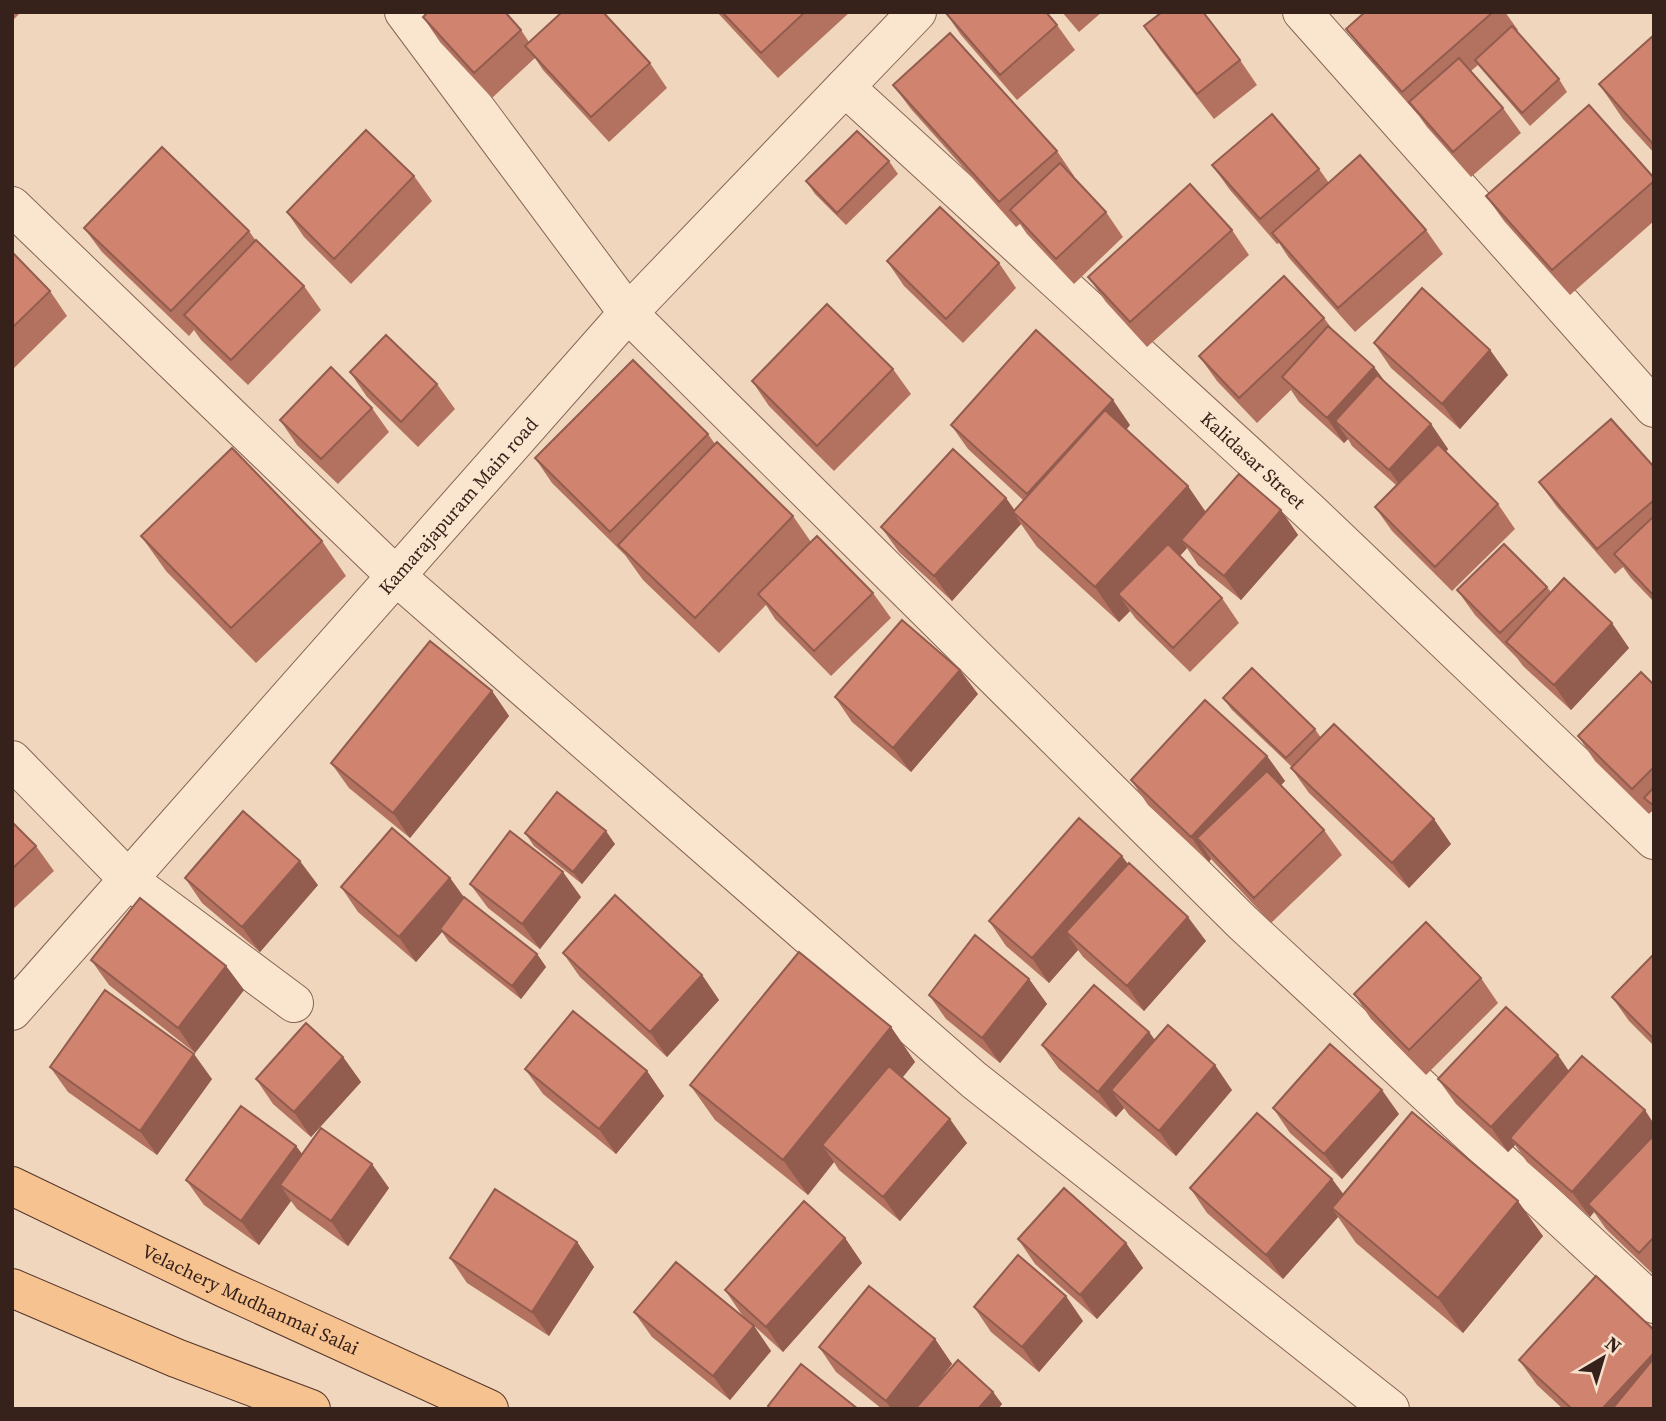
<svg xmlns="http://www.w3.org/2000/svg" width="1666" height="1421" font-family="'Source Serif 4',serif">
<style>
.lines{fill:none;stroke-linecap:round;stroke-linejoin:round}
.minor-casing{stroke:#886555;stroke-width:40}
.major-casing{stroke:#55352a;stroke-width:40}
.minor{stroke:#fae5cf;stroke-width:38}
.major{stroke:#f6c290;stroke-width:38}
.wall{fill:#b37260}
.shaded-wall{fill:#925c4e}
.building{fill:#d08470;stroke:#925c4e;stroke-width:2}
.labels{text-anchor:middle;stroke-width:5;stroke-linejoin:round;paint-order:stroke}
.street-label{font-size:19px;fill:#36221a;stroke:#f7e1cc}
</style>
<rect width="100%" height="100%" fill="#f0d6bc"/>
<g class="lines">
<defs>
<g id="minor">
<path d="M404 12 628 313 1242 922 1654 1304"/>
<path d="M1302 12 1654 408"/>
<path id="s1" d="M845 87 1309 511 1654 840"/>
<path d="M12 206 396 576 974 1080 1390 1409"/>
<path d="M12 760 130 881 294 1003"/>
<path id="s2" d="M12 1011 628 313 917 12"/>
</g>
<g id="major">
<path id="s3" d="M12 1186 224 1288 489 1409"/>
<path d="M12 1288 176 1358 311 1409"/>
</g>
</defs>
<use href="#minor" class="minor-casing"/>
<use href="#major" class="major-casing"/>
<use href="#minor" class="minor"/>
<use href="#major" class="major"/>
</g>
<path class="wall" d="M12 12H21L12 21Z
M717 12H850L778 78Z
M945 12 1057 25 1075 50 1017 100 961 35Z
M1062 12H1102L1079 32Z
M1365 12H1505L1518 30 1517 31 1559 79 1567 92 1530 126 1484 72 1478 65 1471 71 1503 108 1521 133 1471 177 1427 127 1419 116 1364 53 1346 29Z
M423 17 521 30 529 42 650 63 667 88 609 142 543 70 535 58 492 98 440 42Z
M1144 26 1240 60 1257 85 1214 119 1161 51Z
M1654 35V153L1623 119 1599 84Z
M893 85 1057 151 1074 176 1073 177 1106 212 1123 237 1074 284 1027 234 1020 224 1016 227 911 109Z
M889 161 898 174 846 225 815 194 806 181Z
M1212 165 1319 169 1329 183 1426 230 1443 254 1355 332 1289 258 1279 243 1277 244 1230 190Z
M414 176 432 201 351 284 304 237 287 212Z
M1654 178V221L1570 295 1504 221 1486 196Z
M84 228 249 231 256 241 304 286 321 310 248 385 201 340 194 330 189 336 102 252Z
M1232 230 1249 255 1147 347 1106 302 1088 277Z
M12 252 50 291 67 316 12 370Z
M887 261 999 263 1016 288 963 343 904 286Z
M1324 318 1332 329 1374 367 1385 382 1431 424 1448 449 1446 452 1498 504 1515 529 1452 591 1392 531 1375 507 1396 485 1352 446 1348 439 1344 443 1299 402 1291 390 1257 423 1217 381 1199 356Z
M1374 343 1490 350 1508 375 1460 429 1391 368Z
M893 369 911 394 834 471 769 406 752 381Z
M350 372 437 384 455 409 418 447 367 397Z
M372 408 389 432 338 484 297 445 280 420Z
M951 425H1130L1126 430 1206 512 1281 510 1298 535 1241 600 1198 565 1187 548 1180 556 1222 598 1239 623 1190 672 1136 619 1130 611 1119 622 1037 547 1021 524 952 601 899 552 881 527 1006 498 1014 510 1023 500 968 449Z
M708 434 715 444 793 516 811 542 873 593 891 618 831 676 775 619 766 605 719 653 643 580 625 555 552 483 535 458Z
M1654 467V602L1631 578 1623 567 1615 574 1557 507 1539 482Z
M141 536 322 541 346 576 256 663 166 571Z
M1547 587 1551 592 1629 648 1571 710 1523 666 1517 658 1475 615 1457 590Z
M1654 685V812L1653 810 1649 814 1595 761 1578 736Z
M492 691 509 716 410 838 349 788 331 763Z
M978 694 911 772 852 722 835 697Z
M1223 698 1315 729 1321 738 1451 844 1409 888 1309 793 1291 768 1292 767 1232 710Z
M1267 756 1285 781 1281 785 1324 830 1342 855 1271 923 1211 859 1209 862 1148 805 1131 780Z
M12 822 36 846 54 871 12 910Z
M525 833 615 844 582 884 534 846Z
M1128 863 1206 941 1144 1011 1083 957 1078 950 1049 983 1006 946 989 921Z
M185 878 318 885 260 952 202 903Z
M450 878 464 897 537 954 546 967 521 999 449 942 442 932 416 962 358 912 341 887Z
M470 884 581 897 540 949 488 908Z
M563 953 702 975 719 1000 667 1057 580 977Z
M1654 954V1046L1629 1021 1612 997Z
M91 960 226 966 244 990 195 1053 109 985Z
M1481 978 1498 1003 1426 1075 1371 1019 1354 994Z
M1029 979 1047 1004 1000 1063 946 1019 929 995Z
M891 1027 915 1062 902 1078 967 1143 900 1221 839 1170 834 1162 808 1195 715 1120 690 1085Z
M1149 1032 1155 1040 1232 1090 1176 1156 1129 1115 1124 1108 1116 1117 1059 1069 1042 1045Z
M343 1057 361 1082 311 1137 273 1104 256 1079Z
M50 1067 212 1079 157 1155 68 1092Z
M525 1069 647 1071 664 1096 616 1154 543 1094Z
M1569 1071 1654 1124V1275L1606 1229 1594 1212 1590 1217 1527 1162 1515 1145 1508 1152 1456 1104 1438 1079Z
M1273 1108 1399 1114 1342 1179 1290 1133Z
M296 1146 302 1154 389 1188 348 1246 297 1209 291 1201 259 1245 204 1205 186 1180Z
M1332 1179 1343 1194 1543 1236 1463 1333 1356 1243 1338 1217 1283 1279 1207 1213 1190 1188Z
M845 1238 862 1263 783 1352 742 1315 725 1290Z
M1018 1239 1126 1243 1143 1268 1097 1319 1035 1264Z
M577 1242 594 1267 549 1336 467 1283 450 1258Z
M974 1307 1083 1321 1039 1372 991 1332Z
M634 1312 754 1326 771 1351 730 1400 652 1337Z
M935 1339 952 1364 931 1391 993 1392 1002 1404 998 1409H882L836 1372 819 1347Z
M1519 1360 1654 1409H1563L1537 1385Z"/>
<path class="shaded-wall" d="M1490 350 1508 375 1460 429 1442 404Z
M1374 367 1392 391 1335 421 1348 439 1344 443 1327 418Z
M1113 400 1130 425 1045 519 1027 494Z
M1431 424 1448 449 1407 495 1389 470Z
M1188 486 1212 521 1181 540 1187 548 1132 608 1118 594 1130 611 1119 622 1095 587Z
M1006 498 1021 519 1013 512 1021 524 952 601 934 576Z
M1281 510 1298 535 1241 600 1224 576Z
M1612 623 1629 648 1571 710 1554 685Z
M960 670 978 694 911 772 893 748Z
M492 691 509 716 410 838 393 813Z
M1267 756 1285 781 1214 856 1197 838 1211 859 1209 862 1191 837Z
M1434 819 1451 844 1409 888 1392 863Z
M606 831 615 844 582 884 573 872Z
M1122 856 1140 880 1066 932 1078 950 1049 983 1032 958Z
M300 861 318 885 260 952 242 927Z
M563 872 581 897 540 949 522 924Z
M450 878 467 902 440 929 442 932 416 962 399 937Z
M1188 917 1206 941 1144 1011 1127 986Z
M537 954 546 967 521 999 512 986Z
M226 966 244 990 195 1053 178 1028Z
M702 975 719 1000 667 1057 650 1032Z
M1029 979 1047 1004 1000 1063 982 1038Z
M891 1027 915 1062 837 1158 822 1145 834 1162 808 1195 783 1160Z
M1149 1032 1166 1057 1111 1090 1124 1108 1116 1117 1098 1092Z
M194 1054 212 1079 157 1155 140 1131Z
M1558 1055 1575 1080 1510 1138 1515 1145 1508 1152 1491 1127Z
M343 1057 361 1082 311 1137 294 1112Z
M1215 1065 1232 1090 1176 1156 1159 1131Z
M647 1071 664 1096 616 1154 599 1129Z
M1382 1090 1399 1114 1342 1179 1324 1154Z
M1645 1110 1654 1124V1144L1588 1204 1594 1212 1590 1217 1572 1192Z
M950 1119 967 1143 900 1221 883 1197Z
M296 1146 314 1170 280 1185 291 1201 259 1245 241 1221Z
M372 1164 389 1188 348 1246 331 1221Z
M1332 1179 1350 1203 1332 1208 1338 1217 1283 1279 1266 1255Z
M1518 1201 1543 1236 1463 1333 1438 1298Z
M845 1238 862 1263 783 1352 766 1327Z
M577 1242 594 1267 549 1336 532 1312Z
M1126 1243 1143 1268 1097 1319 1080 1295Z
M1066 1296 1083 1321 1039 1372 1022 1347Z
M754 1326 771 1351 730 1400 713 1376Z
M935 1339 952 1364 916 1409H891L886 1401Z
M1654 1353V1397L1642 1409H1602Z
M993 1392 1002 1404 998 1409H978Z"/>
<path class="building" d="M428 12H505L521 30 474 73 423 17Z
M562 12H603L650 63 591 117 525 46Z
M722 12H805L761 53Z
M945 12H1046L1057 25 1000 75Z
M1162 12H1203L1240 60 1197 94 1144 26Z
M1365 12H1493L1402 92 1346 29Z
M1512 26 1559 79 1522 113 1475 60Z
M950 33 1057 151 999 202 893 85Z
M1654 35V145L1599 84Z
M1459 58 1503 108 1453 152 1409 102Z
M1589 105 1654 178V181L1552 270 1486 196Z
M1272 114 1319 169 1260 219 1212 165Z
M366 130 414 176 334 259 287 212Z
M857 131 889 161 837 213 806 181Z
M162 147 249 231 171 311 84 228Z
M1360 155 1426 230 1338 308 1272 233Z
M1060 163 1106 212 1056 259 1010 210Z
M1190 184 1232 230 1130 322 1088 277Z
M940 207 999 263 946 319 887 261Z
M256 240 304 286 231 360 184 315Z
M12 252 50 291 12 328Z
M1284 276 1324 318 1239 398 1199 356Z
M1422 288 1490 350 1442 404 1374 343Z
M827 304 893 369 817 446 752 381Z
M1328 326 1374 367 1327 418 1282 377Z
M1036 330 1113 400 1027 494 951 425Z
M386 335 437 384 401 422 350 372Z
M633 360 708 434 610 532 535 458Z
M331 367 372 408 321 459 280 420Z
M1377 375 1431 424 1389 470 1335 421Z
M1105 410 1188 486 1095 587 1013 512Z
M1611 419 1654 467V500L1597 549 1539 482Z
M717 442 793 516 695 618 618 545Z
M1438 444 1498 504 1435 567 1375 507Z
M232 448 322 541 231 628 141 536Z
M953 449 1006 498 934 576 881 527Z
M1239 474 1281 510 1224 576 1181 540Z
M1654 516V596L1614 554Z
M817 536 873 593 814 651 758 594Z
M1168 544 1222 598 1173 648 1118 594Z
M1504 544 1547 587 1500 633 1457 590Z
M1564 578 1612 623 1554 685 1506 642Z
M902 620 960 670 893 748 835 697Z
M430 641 492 691 393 813 331 763Z
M1252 668 1315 729 1286 758 1223 698Z
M1641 672 1654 685V767L1632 789 1578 736Z
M1205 700 1267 756 1191 837 1131 780Z
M1334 724 1434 819 1392 863 1291 768Z
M1267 771 1324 830 1254 898 1197 838Z
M1654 787V806L1644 798Z
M557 792 606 831 573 872 525 833Z
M243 811 300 861 242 927 185 878Z
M1079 818 1122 856 1032 958 989 921Z
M12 822 36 846 12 869Z
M392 828 450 878 399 937 341 887Z
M510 831 563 872 522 924 470 884Z
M1129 863 1188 917 1127 986 1066 932Z
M615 895 702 975 650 1032 563 953Z
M464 897 537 954 512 986 440 929Z
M140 898 226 966 178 1028 91 960Z
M1426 922 1481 978 1409 1050 1354 994Z
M975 935 1029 979 982 1038 929 995Z
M799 952 891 1027 783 1160 690 1085Z
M1654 954V1039L1612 997Z
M1094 985 1149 1032 1098 1092 1042 1045Z
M105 990 194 1054 140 1131 50 1067Z
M1506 1007 1558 1055 1491 1127 1438 1079Z
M573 1011 647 1071 599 1129 525 1069Z
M306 1023 343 1057 294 1112 256 1079Z
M1168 1025 1215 1065 1159 1131 1111 1090Z
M1330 1044 1382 1090 1324 1154 1273 1108Z
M1582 1056 1645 1110 1572 1192 1510 1138Z
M889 1066 950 1119 883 1197 822 1145Z
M241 1106 296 1146 241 1221 186 1180Z
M1412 1112 1518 1201 1438 1298 1332 1208Z
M1257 1113 1332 1179 1266 1255 1190 1188Z
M321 1128 372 1164 331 1221 280 1185Z
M1654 1135V1237L1639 1253 1588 1204Z
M1064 1188 1126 1243 1080 1295 1018 1239Z
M495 1189 577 1242 532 1312 450 1258Z
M804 1201 845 1238 766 1327 725 1290Z
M1018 1255 1066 1296 1022 1347 974 1307Z
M676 1262 754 1326 713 1376 634 1312Z
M1596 1276 1654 1330V1353L1602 1409H1572L1519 1360Z
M869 1286 935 1339 886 1401 819 1347Z
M1654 1358V1409H1612Z
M958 1360 993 1392 978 1409H915Z
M801 1364 858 1409H771L768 1406Z"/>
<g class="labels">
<g class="street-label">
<text dy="7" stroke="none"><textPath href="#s1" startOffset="553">Kalidasar Street</textPath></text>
<text dy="7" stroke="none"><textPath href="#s2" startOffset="674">Kamarajapuram Main road</textPath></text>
<text dy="7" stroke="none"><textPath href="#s3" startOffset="264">Velachery Mudhanmai Salai</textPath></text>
</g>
</g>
<rect width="1666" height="1421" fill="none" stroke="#36221a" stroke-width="28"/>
<g transform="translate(1603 1358) rotate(38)" stroke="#f7e1cc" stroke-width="5" paint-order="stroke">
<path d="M0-5L12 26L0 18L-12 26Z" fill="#36221a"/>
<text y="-10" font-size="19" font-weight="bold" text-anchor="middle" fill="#36221a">N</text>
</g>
</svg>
